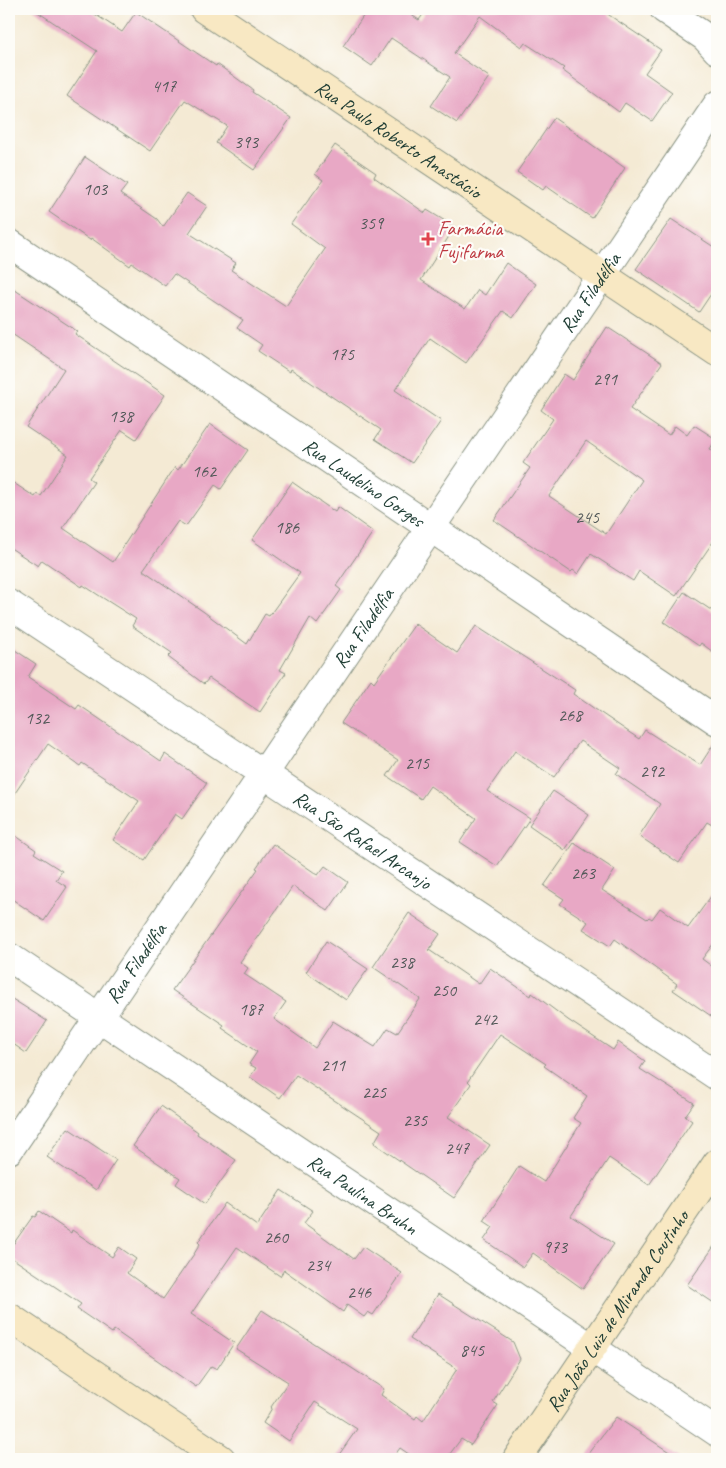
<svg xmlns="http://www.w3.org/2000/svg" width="726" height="1468" font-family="Caveat,sans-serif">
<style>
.building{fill:#e8a8c5;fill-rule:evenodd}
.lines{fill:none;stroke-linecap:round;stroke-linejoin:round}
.street-casing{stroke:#8a9484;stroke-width:30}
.secondary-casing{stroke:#8a9484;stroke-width:30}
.street{stroke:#fff;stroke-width:28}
.secondary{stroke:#f8e8c3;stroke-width:28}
.health-dot{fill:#e0444e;stroke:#fdfcf7;stroke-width:2}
.labels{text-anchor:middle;stroke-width:4.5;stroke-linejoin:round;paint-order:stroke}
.number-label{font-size:18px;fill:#515858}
.street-label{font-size:20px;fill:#1f3d34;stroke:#fdfcf7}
.health-label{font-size:20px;fill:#be3a42;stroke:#fdfcf7;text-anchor:start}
</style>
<rect width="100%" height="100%" fill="#fdfcf7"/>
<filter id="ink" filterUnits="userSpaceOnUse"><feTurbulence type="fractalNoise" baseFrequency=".02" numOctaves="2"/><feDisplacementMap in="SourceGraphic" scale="10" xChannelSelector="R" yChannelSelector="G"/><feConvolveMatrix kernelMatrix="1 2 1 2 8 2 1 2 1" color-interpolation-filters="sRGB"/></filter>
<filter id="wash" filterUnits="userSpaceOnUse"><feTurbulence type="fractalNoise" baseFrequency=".0096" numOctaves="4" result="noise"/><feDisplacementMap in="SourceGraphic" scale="20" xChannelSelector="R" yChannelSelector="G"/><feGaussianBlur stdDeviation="1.12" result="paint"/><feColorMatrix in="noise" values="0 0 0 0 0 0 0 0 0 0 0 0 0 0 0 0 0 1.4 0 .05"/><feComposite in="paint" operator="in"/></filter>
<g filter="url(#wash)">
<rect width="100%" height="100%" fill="#f4ead4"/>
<g id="blocks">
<path class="building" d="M33 9H87L122 32 136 12 216 66 217 64 253 90 252 92 291 118 254 170 216 143 227 126 185 100 150 151 67 96 97 51Z
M368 9H402L419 20 427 9H600L661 50 645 73 672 92 652 121 625 103 619 112 562 70 564 68 525 43 522 47 480 16 454 53 489 77 457 123 431 106 450 77 391 38 372 66 343 46Z
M554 118 625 168 592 218 546 186 543 190 517 172Z
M335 145 376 173 374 177 425 213 427 210 455 227 421 280 465 309 478 290 485 295 506 263 536 284 513 318 503 311 466 363 430 338 395 390 441 421 412 463 375 439 381 430 291 369 290 372 258 351 262 345 237 328 243 320 174 274 165 286 132 263 130 266 91 238 90 240 49 212 85 157 127 185 120 194 157 219 163 227 187 193 207 206 189 233 236 263 231 270 286 306 325 249 291 224 323 180 315 174Z
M671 219 717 249V285L699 312 636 269Z
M9 286 77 331 75 334 165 395 136 439 122 430 89 478 94 482 63 528 113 562 175 467 178 470 210 424 248 450 221 489 215 485 186 526 178 521 143 570 204 612 247 644 265 614 269 616 300 573 252 540 292 482 335 512 338 507 373 532 336 586 341 590 317 624 310 618 280 670 286 673 260 712 209 678 204 684 168 657 172 653 132 626 136 619 103 598 83 585 82 587 42 560 38 566 9 547V480L35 497 37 494 41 496 68 455 26 427 64 369 9 332Z
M607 327 662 363 630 409 669 435 675 426 687 435 694 425 716 439 710 449 717 454V536L676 596 639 571 633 581 591 554 578 574 573 570 571 572 494 520 530 468 523 463 553 419 541 410 564 374 573 380ZM586 441 642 480 606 534 549 496Z
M684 592 717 614V655L701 643 699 646 664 622Z
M415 624 457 653 476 626 575 690 573 694 639 739 645 730 700 765 717 739V828L707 822 679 863 639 836 660 804 616 774 620 768 580 741 554 777 515 751 487 791 530 818 497 866 460 842 476 818 430 786 421 799 387 776 398 760 341 723 371 679 374 682Z
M9 646 36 664 28 677 76 709 79 705 161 761 165 754 207 783 182 819 175 814 144 860 113 840 139 801 82 763 80 766 48 744 9 802Z
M553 791 589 815 565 850 529 825Z
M9 831 36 850 34 853 62 871 56 880 67 887 44 921 9 897Z
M574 843 615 870 602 890 647 919 649 917 652 919 660 908 688 928 717 888V939L702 959 717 970V1020L673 990 677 984 615 939 610 946 583 929 588 922 560 904 564 899 544 886Z
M273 844 318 875 325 866 348 882 328 911 293 886 240 962 248 968 244 974 286 1002 274 1019 315 1048 333 1021 375 1047 388 1028 397 1033 420 999 373 967 409 913 440 934 429 950 479 984 490 968 531 996 532 993 568 1020 613 1050 618 1042 645 1061 640 1069 694 1103 685 1116 692 1121 649 1185 609 1158 571 1216 614 1244 583 1289 533 1253 523 1267 484 1240 493 1227 484 1221 519 1166 544 1182 581 1123 573 1118 587 1096 544 1066 546 1064 500 1034 468 1081 471 1084 448 1117 490 1145 454 1198 374 1143 381 1131 296 1075 280 1098 250 1077 256 1068 249 1064 257 1052 222 1028 224 1025 172 990 258 869 256 868Z
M326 941 368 969 346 1000 306 972Z
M9 997 47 1021 26 1053 9 1041Z
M161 1106 198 1132 197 1134 236 1160 205 1204 176 1184 180 1178 133 1146Z
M68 1128 116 1160 96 1190 47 1157Z
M281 1190 313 1211 304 1223 354 1259 363 1247 402 1273 373 1315 368 1312 364 1317 347 1305 343 1312 284 1270 280 1276 237 1247 191 1314 234 1343 217 1369 211 1366 196 1387 114 1330 112 1333 77 1309 81 1304 9 1256V1250L33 1216 35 1217 39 1211 71 1233 72 1230 112 1257 119 1247 136 1259 127 1273 163 1299 194 1254 200 1244 198 1242 225 1203 257 1226Z
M717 1242V1305L687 1285Z
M438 1294 513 1342 520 1359 493 1402 498 1405 471 1445 461 1439 446 1459H416L400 1448 392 1459H336L357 1429 315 1402 289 1441 263 1423 272 1408 271 1407 288 1382 236 1349 262 1310 384 1389 381 1395 415 1419 417 1416 423 1421 457 1369 410 1339Z
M616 1417 680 1459H584Z"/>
</g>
</g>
<g filter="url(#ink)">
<use href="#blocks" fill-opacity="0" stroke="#8a9484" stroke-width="1"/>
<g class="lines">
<defs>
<g id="street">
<path d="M664 9 705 37 717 50"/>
<path id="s1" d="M9 243 717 721"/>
<path id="s2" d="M9 604 717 1076"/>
<path id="s3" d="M9 957 717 1432"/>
<path id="s4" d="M9 1150 717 105"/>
</g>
<g id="secondary">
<path id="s5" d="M204 9 717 352"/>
<path d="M9 1317 221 1459"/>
<path id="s6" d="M517 1459 717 1163"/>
</g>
</defs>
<use href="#street" class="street-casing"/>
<use href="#secondary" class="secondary-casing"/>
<use href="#street" class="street"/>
<use href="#secondary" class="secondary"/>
</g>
</g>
<path class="health-dot" d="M425.5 231.5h5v5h5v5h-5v5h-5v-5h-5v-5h5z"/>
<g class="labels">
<g class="number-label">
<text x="164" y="92">417</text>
<text x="246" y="148">393</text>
<text x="95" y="195">103</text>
<text x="371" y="229">359</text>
<text x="342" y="360">175</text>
<text x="605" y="385">291</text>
<text x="121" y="422">138</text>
<text x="204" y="477">162</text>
<text x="587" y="523">245</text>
<text x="287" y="533">186</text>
<text x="570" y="721">268</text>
<text x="37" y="724">132</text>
<text x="417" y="769">215</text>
<text x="652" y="777">292</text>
<text x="583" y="879">263</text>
<text x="402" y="968">238</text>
<text x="444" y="996">250</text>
<text x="251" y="1015">187</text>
<text x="485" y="1025">242</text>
<text x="333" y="1071">211</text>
<text x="374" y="1098">225</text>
<text x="415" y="1126">235</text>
<text x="457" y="1154">247</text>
<text x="276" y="1243">260</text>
<text x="555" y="1253">973</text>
<text x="318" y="1271">234</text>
<text x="359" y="1298">246</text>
<text x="472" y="1356">845</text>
</g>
<g class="street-label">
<text dy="7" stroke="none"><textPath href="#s5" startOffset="234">Rua Paulo Roberto Anastácio</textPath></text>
<text dy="7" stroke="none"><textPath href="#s4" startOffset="1036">Rua Filadélfia</textPath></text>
<text dy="7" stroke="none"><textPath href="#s1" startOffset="428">Rua Laudelino Gorges</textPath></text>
<text dy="7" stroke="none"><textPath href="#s4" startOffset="631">Rua Filadélfia</textPath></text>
<text dy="7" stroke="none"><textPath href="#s2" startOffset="425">Rua São Rafael Arcanjo</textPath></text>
<text dy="7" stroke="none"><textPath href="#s4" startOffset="226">Rua Filadélfia</textPath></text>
<text dy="7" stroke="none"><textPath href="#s3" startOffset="426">Rua Paulina Bruhn</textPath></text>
<text dy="7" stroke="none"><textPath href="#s6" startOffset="179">Rua João Luiz de Miranda Coutinho</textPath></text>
</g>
<g class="health-label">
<text x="438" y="235">Farmácia<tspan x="438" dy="23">Fujifarma</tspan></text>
</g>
</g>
<rect width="726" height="1468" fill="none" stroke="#fdfcf7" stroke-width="30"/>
</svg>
